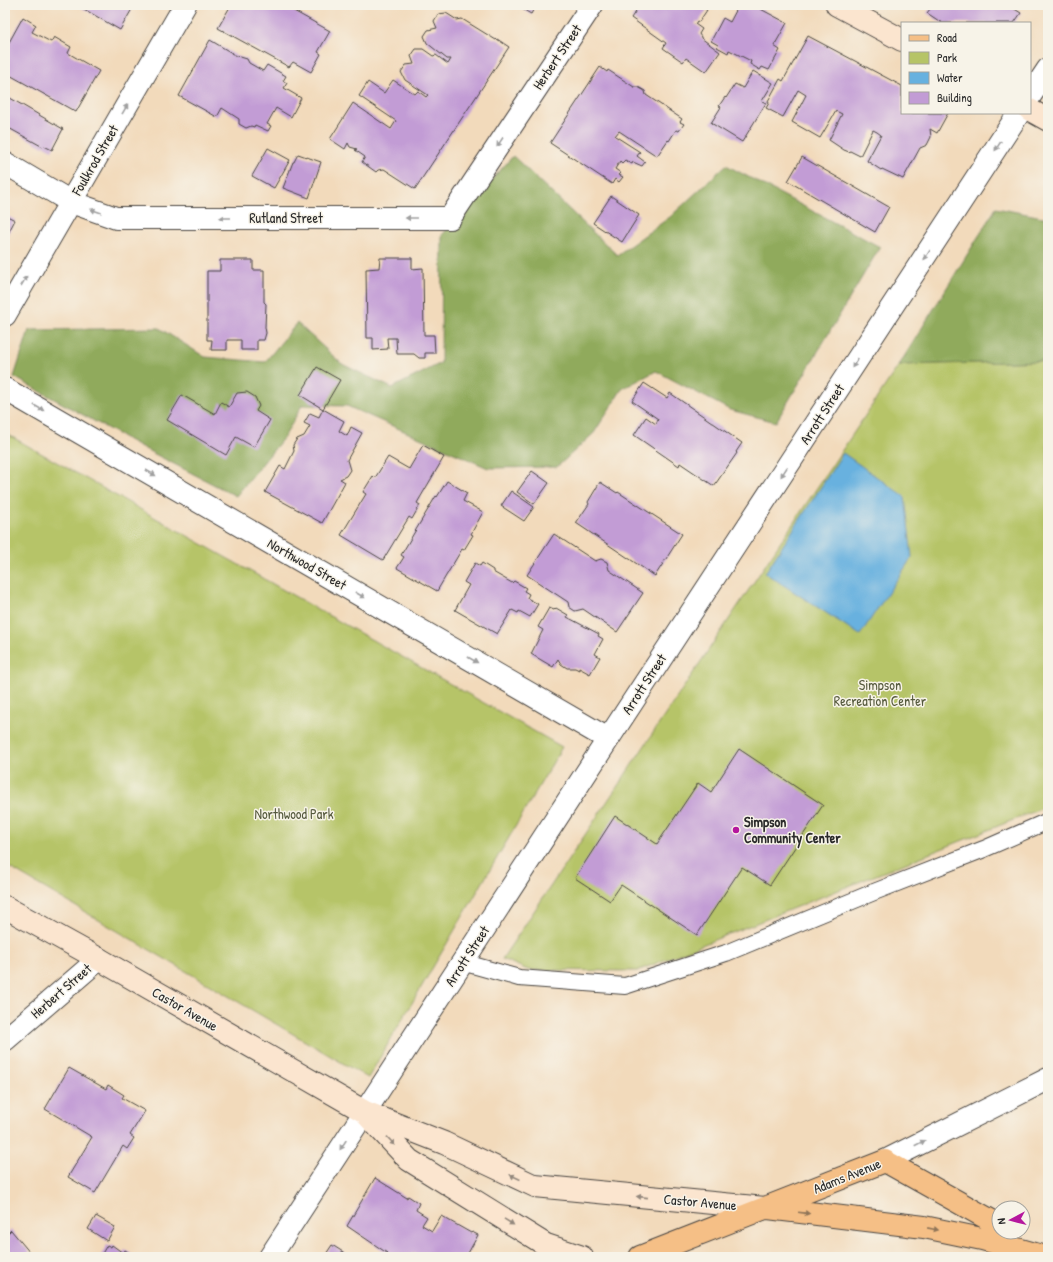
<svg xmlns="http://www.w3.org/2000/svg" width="1053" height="1262" font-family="'Patrick Hand',sans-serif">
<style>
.green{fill:#b6c467;stroke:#707849}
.forest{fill:#90aa5c;stroke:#5e6a44}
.water{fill:#67b1df;stroke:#496e85}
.building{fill:#c29cd5}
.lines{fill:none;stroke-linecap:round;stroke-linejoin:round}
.lane-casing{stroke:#494541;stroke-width:18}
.street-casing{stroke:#494541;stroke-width:24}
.secondary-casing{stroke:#494541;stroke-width:24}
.primary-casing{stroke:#494541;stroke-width:24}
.lane{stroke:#fff;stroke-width:16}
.street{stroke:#fff;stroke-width:22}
.secondary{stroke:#fbe5cf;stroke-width:22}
.primary{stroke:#f5bf86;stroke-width:22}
.oneway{fill:#a0a0a0}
.oneway2{fill:#93887d}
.oneway3{fill:#907558}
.poi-dot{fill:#b5179e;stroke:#f7f3e8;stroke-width:1.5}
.labels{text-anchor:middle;stroke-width:3;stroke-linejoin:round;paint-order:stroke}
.street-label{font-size:14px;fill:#2b2b2b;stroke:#f7f3e8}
.park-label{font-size:14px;fill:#55593d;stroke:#f7f3e8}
.poi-label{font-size:14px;font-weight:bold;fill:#2b2b2b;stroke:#f7f3e8;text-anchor:start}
</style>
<rect width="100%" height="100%" fill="#f7f3e8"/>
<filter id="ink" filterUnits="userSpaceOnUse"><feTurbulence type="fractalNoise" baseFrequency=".025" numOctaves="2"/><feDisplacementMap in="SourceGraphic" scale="8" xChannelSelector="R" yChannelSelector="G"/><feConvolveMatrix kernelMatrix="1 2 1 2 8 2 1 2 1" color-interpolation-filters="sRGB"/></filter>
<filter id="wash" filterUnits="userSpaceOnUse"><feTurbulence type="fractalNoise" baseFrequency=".012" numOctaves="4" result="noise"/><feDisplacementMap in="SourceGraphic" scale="16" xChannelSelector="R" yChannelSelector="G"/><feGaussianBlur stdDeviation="0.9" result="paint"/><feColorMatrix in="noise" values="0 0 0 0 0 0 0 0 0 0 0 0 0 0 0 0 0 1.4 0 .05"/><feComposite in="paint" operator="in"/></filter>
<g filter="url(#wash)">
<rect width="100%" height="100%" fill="#f2dabb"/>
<path class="green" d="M1048 361V806L637 971 528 970 502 959 899 365Z
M5 433 562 747 368 1078 5 865Z"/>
<path class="forest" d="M513 156 617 255 670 217 726 165 880 247 776 422 730 410 656 371 622 389 594 433 557 467 488 468 347 406 302 405 285 436 236 496 145 449 14 377 29 330 159 328 205 357 265 362 297 323 342 364 392 388 441 363 442 235Z
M996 208 1048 218V361L899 365Z"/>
<path class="water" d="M843 453 905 497 912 557 860 635 765 573Z"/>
<g id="blocks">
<path class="building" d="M77 5H124L132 9 120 30Z
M231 5H283L330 31 318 52 321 54 311 72 293 62 289 67 218 28Z
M515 5H536L531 14Z
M640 5H708L705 9 707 10 699 22 697 21 695 24 702 29 699 34 701 37V38L720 52 706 72 686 58 683 62 663 48 666 43 631 18Z
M739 5H753L787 23 774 46 780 50 769 70 762 67 760 70 750 64 751 61 729 50 728 53 717 47 718 45 711 41 723 18 730 22Z
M933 5H1008L1021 13 1014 23H942L927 13Z
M446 13 457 20 462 19 496 40 497 39 509 47 415 189 384 169 378 170 376 172 362 162 365 157 355 150 357 149 350 147 348 143 345 149 330 139 353 103 391 129 396 121 359 96 368 82 384 93 393 80 415 94 418 91 426 97 428 95 405 80 401 72 406 65 414 64 411 56 416 49H423L433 56 436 55 448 64 451 59H447L427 43 424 36 428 30 437 28 434 21 438 14Z
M23 17 36 25 32 32 51 42 54 37 71 47 68 53 99 71 76 112 6 73 7 72 5 71V45L7 46Z
M808 36 902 86V113H948L937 133 930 129 931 137 927 145 920 148 903 179 882 169 881 170 867 161 881 135 877 132 873 130 860 156 850 151 849 152 844 150 829 140 842 114 836 111 820 138 792 122 806 95 798 90 783 117 766 108 769 103 768 101 780 79 783 81Z
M210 40 237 56 247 59 249 63 263 71 267 65 286 76 283 81 287 83 284 88 301 98 291 117 276 108 267 124 271 126 268 131 255 125 254 127 251 126 246 128 239 124V119L222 108 217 117 179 96Z
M600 67 607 72 608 70 634 87H638L645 91 646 95 682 119 680 122 684 124 679 131 676 130 669 141 668 140 657 156 619 131 615 136 640 152 637 156 645 162 642 166 633 162 632 164 625 160 622 163 620 161 615 169 621 173 619 175 623 177 619 182 615 179 612 184 550 143Z
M753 71 773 83 762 101 766 103 742 142 711 123 721 107 719 106 725 97 726 98 735 84 743 88Z
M5 95 63 129 52 150 44 146 43 147 5 126Z
M268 148 290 160 274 188 252 176Z
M298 154 321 162 309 198 283 188 293 162H294Z
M802 157 889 207 875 232 788 181Z
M611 196 639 215 622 242 593 223Z
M5 212 8 214 7 216 15 220 5 239Z
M380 258H412V269L423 268 424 335H434L435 353H425V358H419L414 354H397L396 338H387L388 349 373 350V338H367L366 269 379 268Z
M220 260H253V270H264V302L266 304 265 327 266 333 264 340H257V350H241V340H227V350H211L212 340H207V271H220Z
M317 367 340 380 323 409 300 395Z
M644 383 667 398 670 393 742 443 736 452 737 453 714 486 680 463 679 466 634 435 646 417 656 424 658 419 632 401Z
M247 392 255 397 259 406 256 411 270 420 254 447 236 437 226 455 167 420 182 395 215 414 221 402 229 407 237 393Z
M323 409 344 421 339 431 347 436 351 427 362 433 347 460 350 470 346 476 340 479 345 482 322 523 265 492 280 466 285 469 294 451 293 445 297 439 304 436 310 426 304 423 310 413 319 417Z
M423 445 444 457 417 503 420 505 412 519 409 517 383 560 341 535 366 494 363 492 373 476 375 478 388 457 409 469Z
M532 471 549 483 534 504 517 492Z
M447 481 467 493 463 501 483 512 471 534 473 535 464 550 462 549 437 591 397 568 404 557 401 555 436 496 437 497Z
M600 482 617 493 618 492 682 534 655 576 576 523 589 504 588 502Z
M511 491 534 507 524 521 501 506Z
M554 534 595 561 601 559 607 562 609 570 643 593 617 632 583 609 575 611 569 607 568 602 527 575Z
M475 563 480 566 482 563 493 570V572L512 583 514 581 526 588 524 591 529 594 527 598 538 604 530 617 519 611 518 613 512 610 497 634 455 610 469 585 464 582Z
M549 608 554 610 556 608 568 615 567 617 599 634 598 636 603 639 595 654 600 657 590 674 579 668V670L575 668H567L561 664 558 659 553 667 531 654 543 630 538 627Z
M739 749 823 805 770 885 742 867 697 935 621 885 610 901 575 878 615 816 657 844 698 783 711 792Z
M69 1068 106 1089 108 1085 124 1095 122 1098 145 1111 130 1135 134 1138 127 1149 123 1146 95 1193 68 1177 92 1137 45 1109Z
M375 1178 407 1198 408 1196 419 1203 416 1210 427 1217 422 1225 432 1231 441 1216 471 1233 472 1232 478 1235 466 1257H417L418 1256 413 1253 410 1257H387L385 1256 387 1253 347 1226Z
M96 1216 115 1227 107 1241 88 1229Z
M11 1230 31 1254 28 1257H5V1236Z
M107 1245 111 1247 112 1245 123 1253 125 1250 136 1257H100Z
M332 1245 351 1257H324Z"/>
</g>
</g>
<g filter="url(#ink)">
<use href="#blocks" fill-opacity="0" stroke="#494541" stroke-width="1"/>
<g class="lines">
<defs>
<path id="lane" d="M462 962 519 978 625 986 726 953 874 892 984 849 1048 821"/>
<path id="street" d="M1030 96 1048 69
M5 163 71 202 116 218H450L592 5
M5 315 185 5
M5 389 608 739
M5 1040 99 959
M885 1161 1048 1079
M270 1257 622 718 1019 113"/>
<path id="secondary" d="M837 5 902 40
M1030 110 1048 120
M5 907 99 959 365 1112 444 1143 535 1186 765 1208
M368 1116 409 1160 546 1245 582 1257"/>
<path id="primary" d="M768 1208 924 1227 982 1239 1046 1257
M640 1257 885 1161 999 1225"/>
</defs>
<use href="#lane" class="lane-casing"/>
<use href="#street" class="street-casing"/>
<use href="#secondary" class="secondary-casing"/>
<use href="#primary" class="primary-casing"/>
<use href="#lane" class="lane"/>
<use href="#street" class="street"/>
<use href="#secondary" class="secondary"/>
<use href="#primary" class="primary"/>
</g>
<defs><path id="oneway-solid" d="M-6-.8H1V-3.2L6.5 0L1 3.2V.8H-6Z"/></defs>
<g class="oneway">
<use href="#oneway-solid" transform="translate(125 109) rotate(-60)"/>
<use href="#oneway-solid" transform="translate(500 142) rotate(124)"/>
<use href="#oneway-solid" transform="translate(998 146) rotate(123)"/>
<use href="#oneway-solid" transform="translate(96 211) rotate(-160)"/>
<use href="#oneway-solid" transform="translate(225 218) rotate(180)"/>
<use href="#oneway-solid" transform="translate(411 218) rotate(180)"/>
<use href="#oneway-solid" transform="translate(927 255) rotate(123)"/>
<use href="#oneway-solid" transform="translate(24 281) rotate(-59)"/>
<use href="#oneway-solid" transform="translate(855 363) rotate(123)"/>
<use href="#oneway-solid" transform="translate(39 408) rotate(30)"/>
<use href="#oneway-solid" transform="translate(784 472) rotate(123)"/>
<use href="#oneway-solid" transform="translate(151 473) rotate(30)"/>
<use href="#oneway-solid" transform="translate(360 595) rotate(30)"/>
<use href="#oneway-solid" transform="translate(473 660) rotate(30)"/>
<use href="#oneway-solid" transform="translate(920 1143) rotate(-27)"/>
<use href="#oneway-solid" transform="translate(343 1145) rotate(123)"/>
</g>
<g class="oneway2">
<use href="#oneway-solid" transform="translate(391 1141) rotate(47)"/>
<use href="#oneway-solid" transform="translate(515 1177) rotate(-155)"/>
<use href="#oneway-solid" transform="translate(642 1197) rotate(-174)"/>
<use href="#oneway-solid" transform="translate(509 1222) rotate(32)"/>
</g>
<g class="oneway3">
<use href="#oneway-solid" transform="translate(804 1213) rotate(7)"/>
<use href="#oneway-solid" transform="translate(933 1229) rotate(11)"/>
</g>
</g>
<circle class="poi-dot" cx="736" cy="830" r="4"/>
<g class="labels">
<g class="street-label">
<text transform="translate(557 57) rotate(-56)" y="5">Herbert Street</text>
<text transform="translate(95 160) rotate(-60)" y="5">Foulkrod Street</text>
<text x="286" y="223">Rutland Street</text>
<text transform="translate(822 414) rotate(-57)" y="5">Arrott Street</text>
<text transform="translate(307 564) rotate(30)" y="5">Northwood Street</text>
<text transform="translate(644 684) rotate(-57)" y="5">Arrott Street</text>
<text transform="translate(467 956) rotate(-57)" y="5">Arrott Street</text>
<text transform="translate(61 991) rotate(-41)" y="5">Herbert Street</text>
<text transform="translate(185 1009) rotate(30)" y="5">Castor Avenue</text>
<text transform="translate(847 1176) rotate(-22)" y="5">Adams Avenue</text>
<text transform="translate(700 1202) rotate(5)" y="5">Castor Avenue</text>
</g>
<g class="park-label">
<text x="880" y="690">Simpson<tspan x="880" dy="16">Recreation Center</tspan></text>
<text x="294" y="819">Northwood Park</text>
</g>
<g class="poi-label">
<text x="744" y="827">Simpson<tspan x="744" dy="16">Community Center</tspan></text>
</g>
</g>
<rect width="1053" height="1262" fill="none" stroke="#f7f3e8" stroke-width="20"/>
<rect x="901" y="22" width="130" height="92" fill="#f7f3e8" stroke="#a5a39c"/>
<rect x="909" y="35" width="20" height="6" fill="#f5bf86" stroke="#a5a39c"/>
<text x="937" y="42" font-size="12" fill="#2b2b2b">Road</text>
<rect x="909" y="52" width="20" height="12" fill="#b6c467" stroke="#a5a39c"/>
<text x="937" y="62" font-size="12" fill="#2b2b2b">Park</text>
<rect x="909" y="72" width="20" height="12" fill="#67b1df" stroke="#a5a39c"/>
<text x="937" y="82" font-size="12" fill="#2b2b2b">Water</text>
<rect x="909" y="92" width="20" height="12" fill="#c29cd5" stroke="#a5a39c"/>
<text x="937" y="102" font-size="12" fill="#2b2b2b">Building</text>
<g transform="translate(1011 1220) rotate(263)"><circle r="19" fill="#f7f3e8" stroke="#a5a39c"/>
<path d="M0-3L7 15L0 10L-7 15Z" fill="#b5179e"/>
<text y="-6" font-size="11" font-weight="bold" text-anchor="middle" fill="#2b2b2b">N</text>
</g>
</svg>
